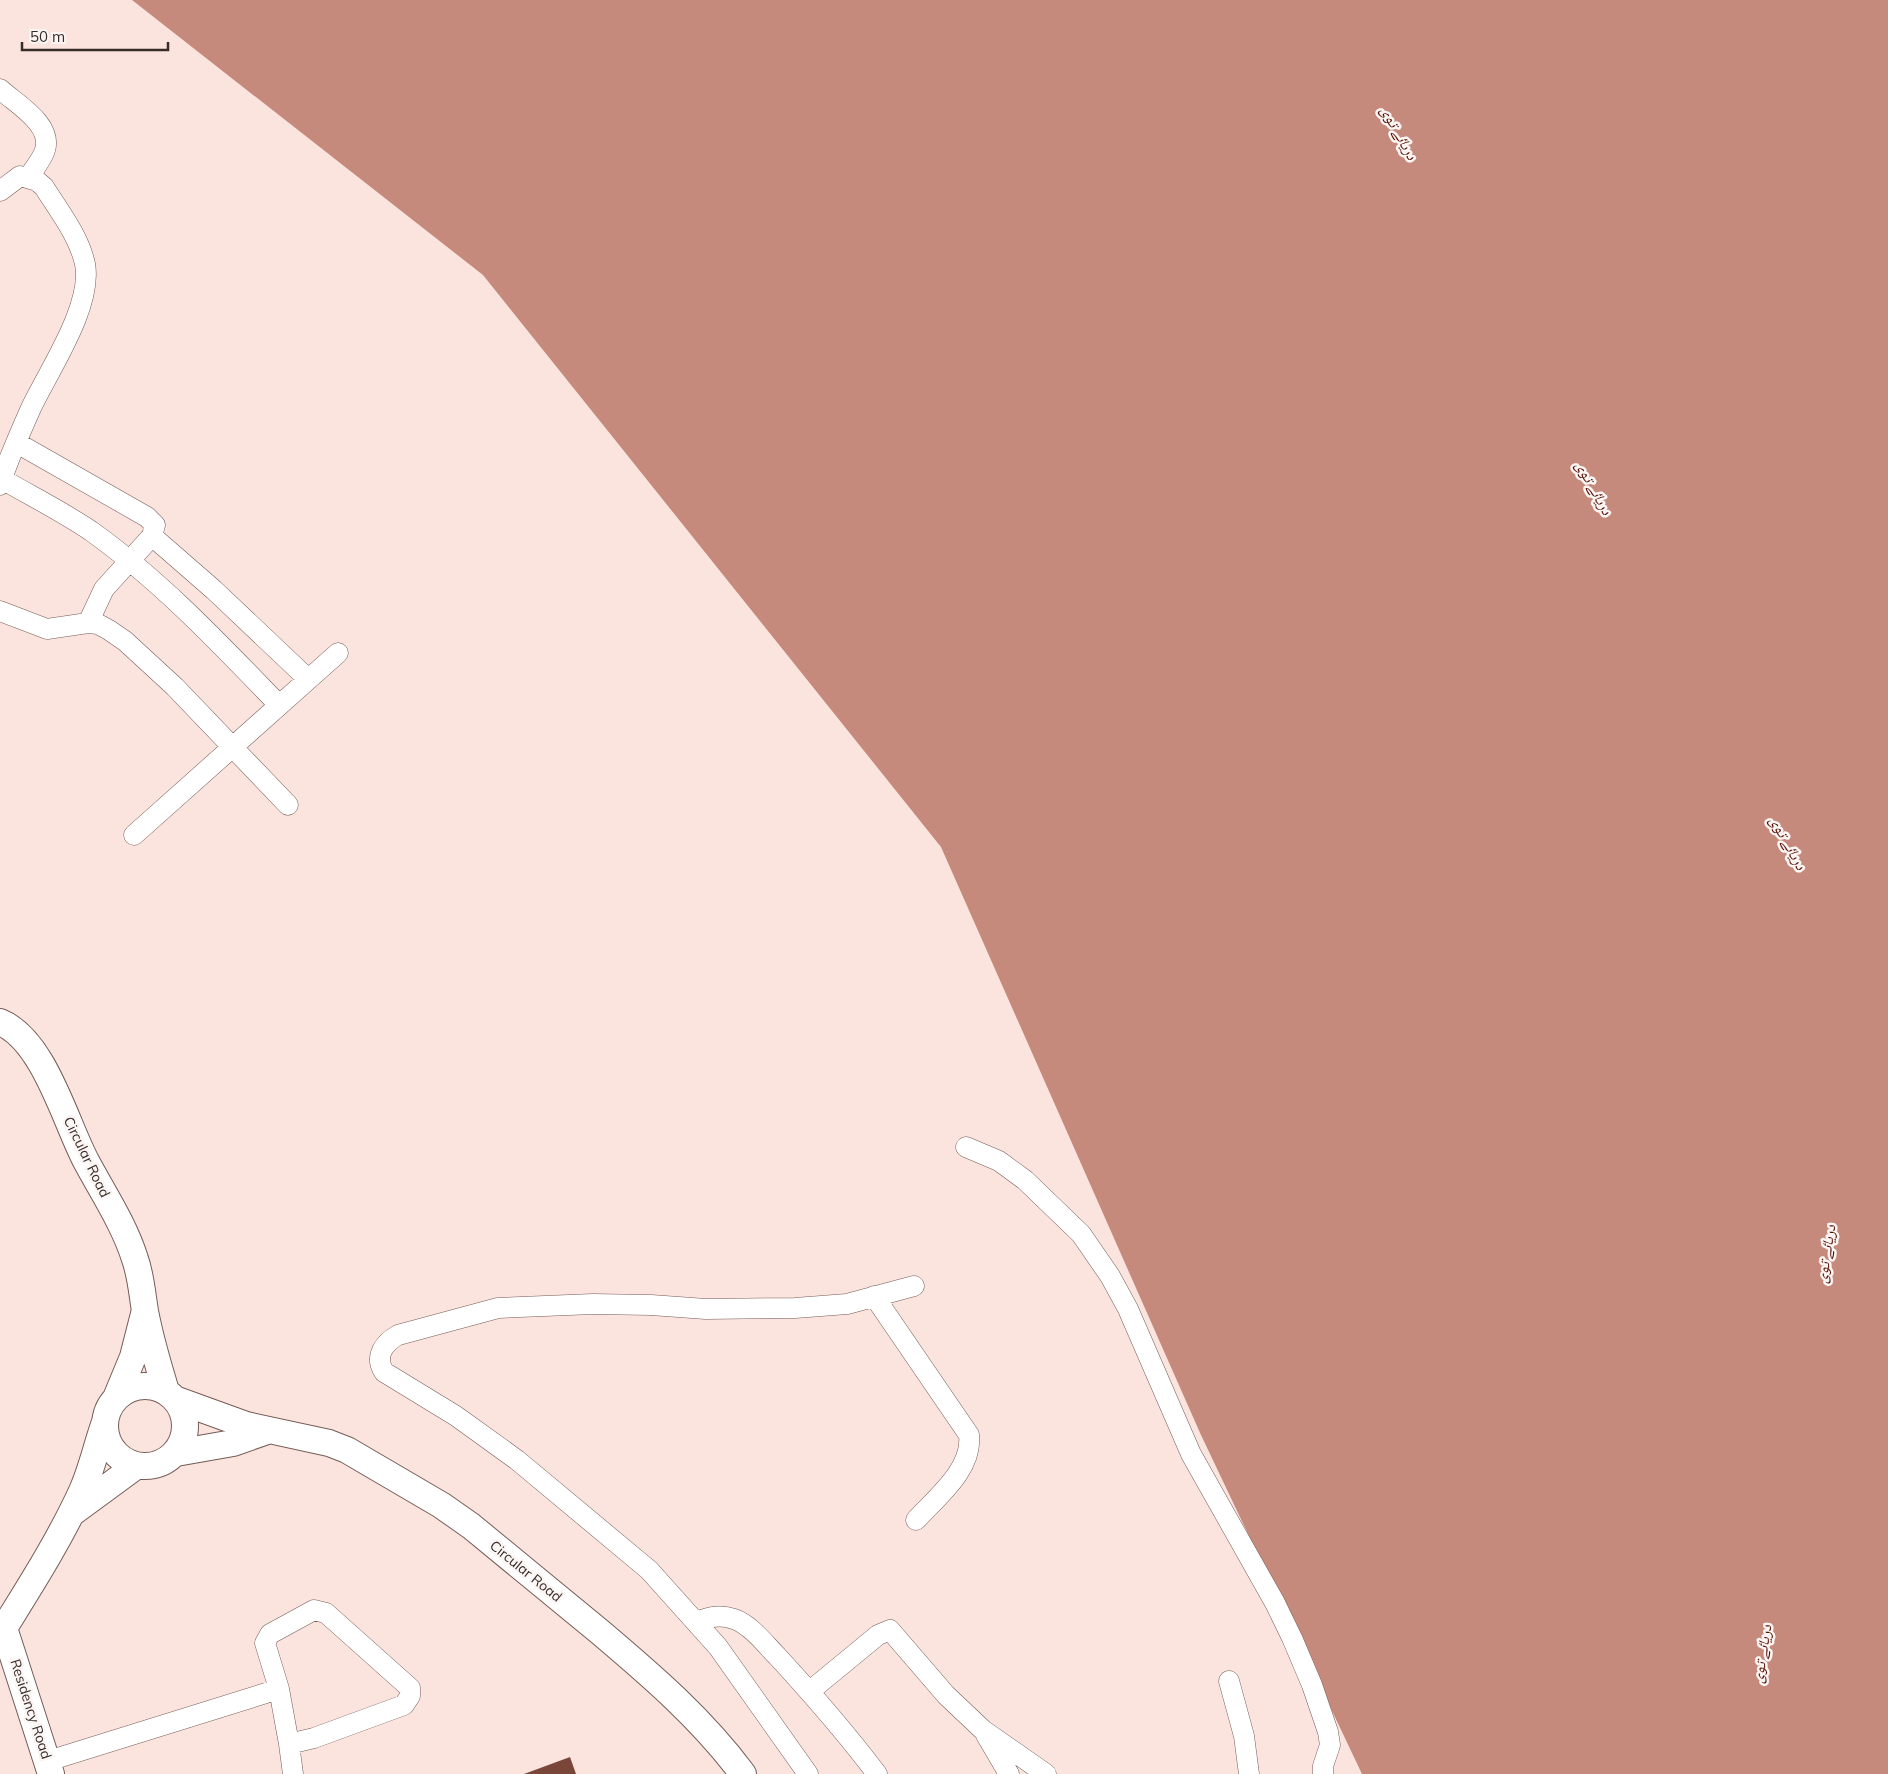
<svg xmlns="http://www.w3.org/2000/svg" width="1888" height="1774" font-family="Mulish,'Noto Naskh Arabic',sans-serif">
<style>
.water{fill:#c58a7c}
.building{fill:#7b463a}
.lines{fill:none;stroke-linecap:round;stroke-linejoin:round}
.minor-casing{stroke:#755c56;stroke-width:21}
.major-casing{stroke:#755c56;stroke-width:28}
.minor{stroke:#fff;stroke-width:20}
.major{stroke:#fff;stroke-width:26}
.labels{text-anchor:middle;stroke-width:5;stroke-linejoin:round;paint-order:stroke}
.street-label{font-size:14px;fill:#372c2a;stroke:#fbf5f3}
.water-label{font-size:15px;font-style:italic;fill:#550e01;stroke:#fbf5f3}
</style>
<rect width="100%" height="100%" fill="#fbe3de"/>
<path class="water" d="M132 0H1888V1774H1362L1201 1435 941 847 483 275Z"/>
<path class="building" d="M570 1757 576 1774H524Z"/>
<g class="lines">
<defs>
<path id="minor" d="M0 89C16 104 53 124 45 150 42 160 34 168 29 177
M0 191 20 176 37 181 44 187C59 211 79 236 85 264 93 306 49 370 31 408 20 433 8 459 0 485
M17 443 147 517 155 525 152 536 104 589 88 623
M2 479C31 496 63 512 91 531 161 581 220 644 279 705
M152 536 214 590 308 679
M0 611 47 629 88 623 98 624 109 630 125 641 175 687 288 805
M134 835 338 653
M966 1147 999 1161 1025 1180 1081 1234 1110 1276 1128 1309 1191 1454 1275 1603 1292 1638 1312 1685 1328 1732 1330 1745 1323 1766V1774
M874 1296 969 1435C973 1469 937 1497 916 1520
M314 1610 326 1613 410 1688V1696L404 1705 314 1738 289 1744 279 1689 265 1643 270 1634Z
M697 1622C709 1617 720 1614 734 1619 751 1625 765 1644 777 1656 812 1694 846 1733 877 1774
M1229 1681 1244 1736 1249 1774
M810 1691 878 1635 890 1630 946 1695 983 1730 1046 1774
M986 1735 1009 1774
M289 1744 293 1774
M48 1761 279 1689
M808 1774 718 1647 649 1570 517 1460 456 1416 384 1372C374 1356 384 1343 398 1335L498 1308 593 1304 651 1305 706 1309 795 1308 847 1304 914 1286"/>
<path id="major" d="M0 1022C44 1040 65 1121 86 1161 103 1193 124 1224 135 1259 141 1276 142 1293 145 1311 150 1338 158 1365 166 1391
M105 1426a40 40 0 1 1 80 0a40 40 0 1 1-80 0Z
M116 1398 133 1357 144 1314
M177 1400 246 1425 329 1443 347 1450 441 1505 471 1526C514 1561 557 1597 600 1632 652 1676 702 1719 743 1774
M176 1453 233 1443 267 1431
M72 1513 136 1466
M51 1774 4 1628C32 1583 60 1539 82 1491 92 1469 97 1444 105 1422"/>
</defs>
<use href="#minor" class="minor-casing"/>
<use href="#major" class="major-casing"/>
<use href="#minor" class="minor"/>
<use href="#major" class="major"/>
</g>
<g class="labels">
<g class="street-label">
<text transform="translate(87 1157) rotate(64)" y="5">Circular Road</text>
<text transform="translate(526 1571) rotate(39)" y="5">Circular Road</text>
<text transform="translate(31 1709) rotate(72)" y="5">Residency Road</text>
</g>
<g class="water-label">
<text transform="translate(1399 133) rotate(61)" y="5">دریائے توی</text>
<text transform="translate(1594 488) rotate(61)" y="5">دریائے توی</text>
<text transform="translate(1788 843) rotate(61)" y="5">دریائے توی</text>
<text transform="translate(1826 1254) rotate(-81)" y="5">دریائے توی</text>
<text transform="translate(1762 1654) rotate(-81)" y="5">دریائے توی</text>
</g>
</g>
<path d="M22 42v8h146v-8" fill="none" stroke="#372c2a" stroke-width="2.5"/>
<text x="30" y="42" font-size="15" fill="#372c2a" stroke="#fbf5f3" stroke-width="4" paint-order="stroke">50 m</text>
</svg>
